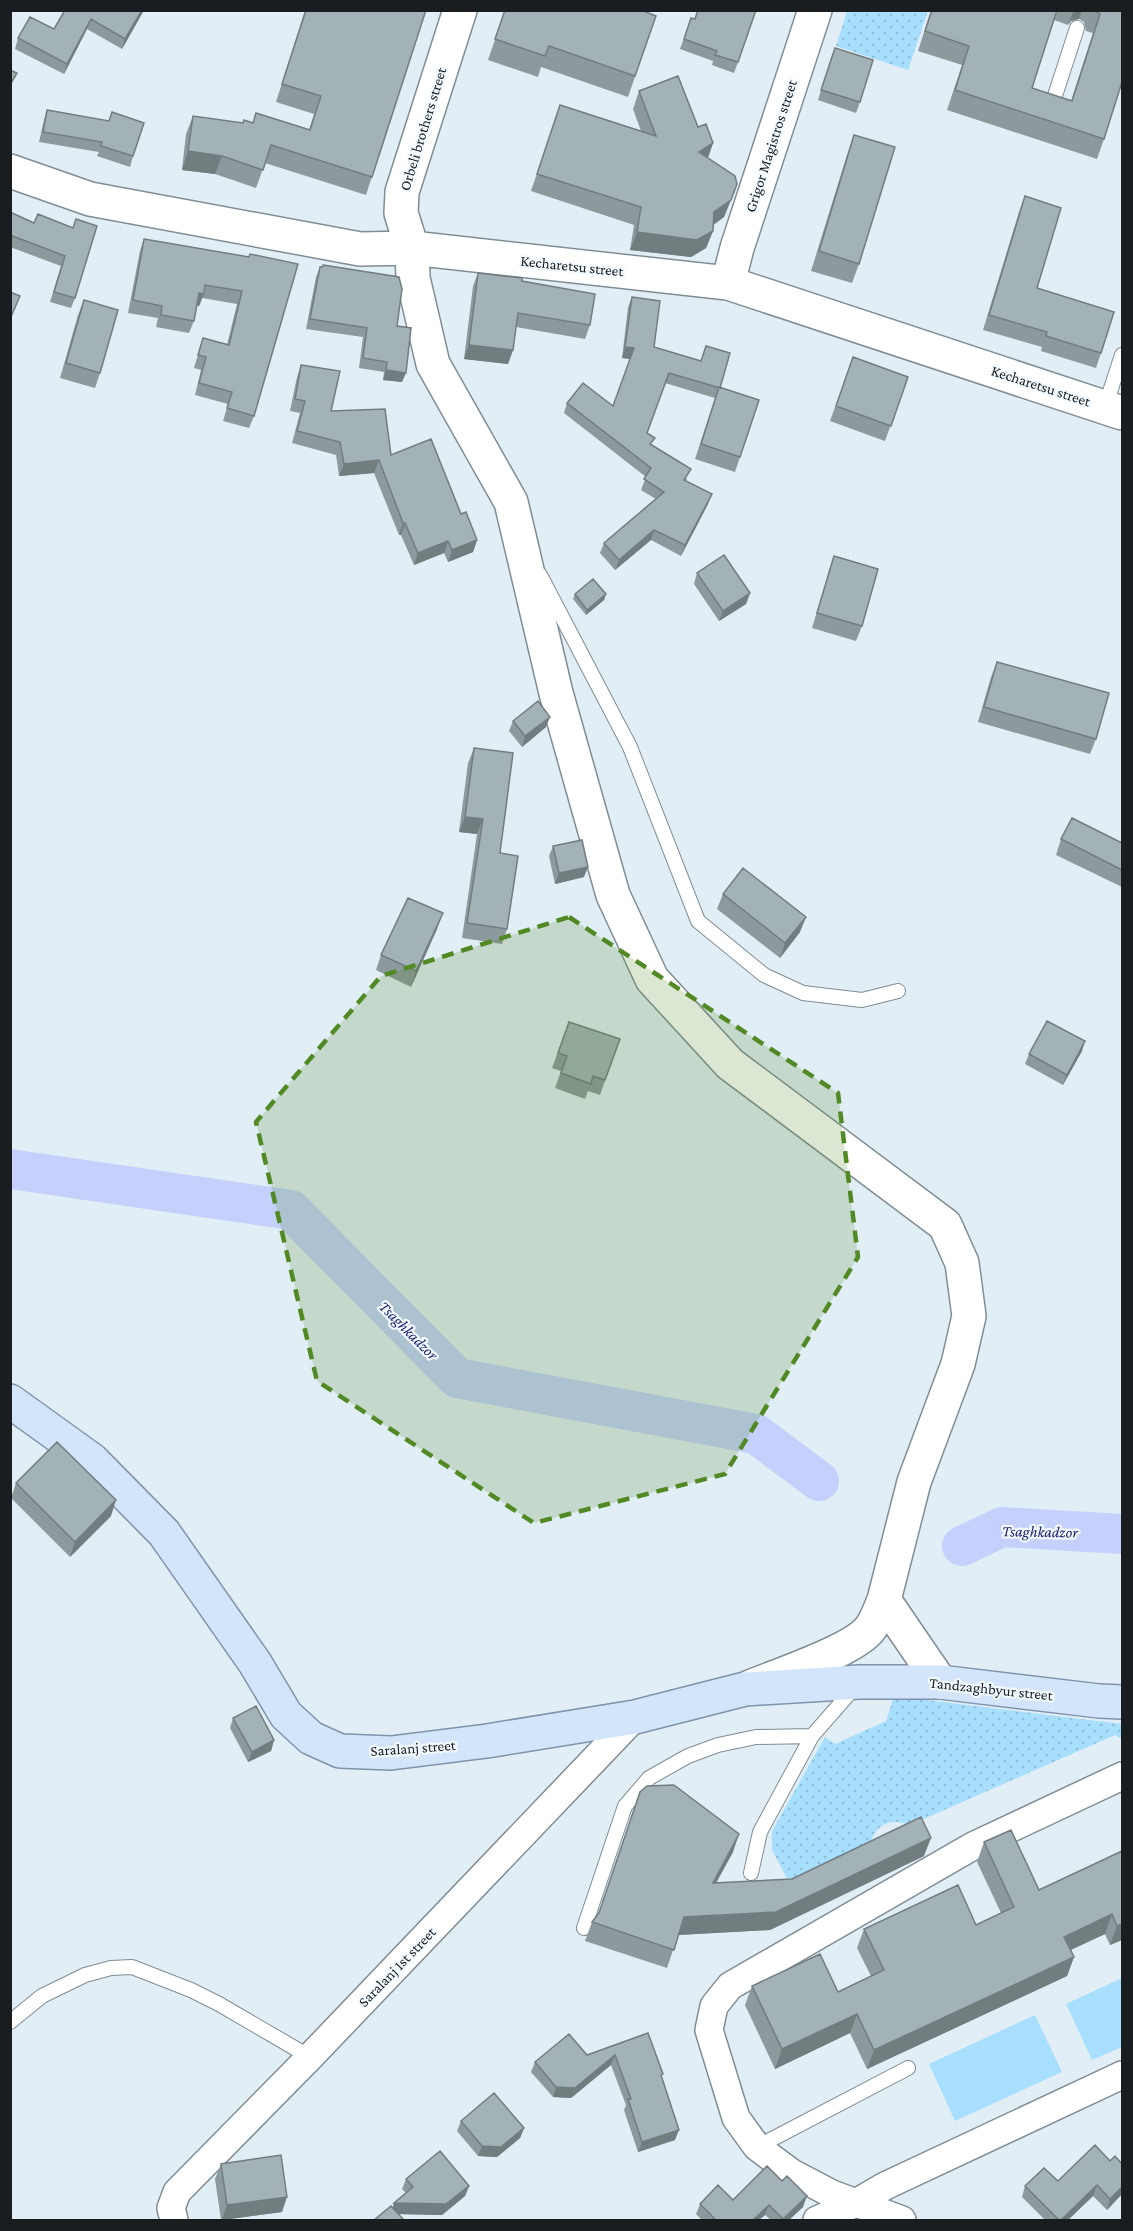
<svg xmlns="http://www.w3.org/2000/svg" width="1133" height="2231" font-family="'Crimson Pro',serif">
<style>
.grass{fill:url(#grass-dots)}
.pitch{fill:#a8dffe}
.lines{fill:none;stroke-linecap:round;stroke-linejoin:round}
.river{stroke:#c5d1fc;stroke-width:40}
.lane-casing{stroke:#818d94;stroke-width:16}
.street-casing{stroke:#818d94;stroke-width:30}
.secondary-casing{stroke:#818d94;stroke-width:36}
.primary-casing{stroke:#7f93ab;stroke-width:36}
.lane{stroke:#fff;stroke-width:14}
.street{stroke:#fff;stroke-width:27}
.secondary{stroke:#fff;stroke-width:33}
.primary{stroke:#d3e5fa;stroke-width:33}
.wall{fill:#8c999d;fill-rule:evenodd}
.shaded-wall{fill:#727d7f}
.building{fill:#a3b2b6;stroke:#727d7f;stroke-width:1.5}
.marked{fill:#518924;fill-opacity:0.2;stroke:#518924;stroke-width:4.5;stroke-dasharray:12 8;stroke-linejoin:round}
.labels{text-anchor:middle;stroke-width:4.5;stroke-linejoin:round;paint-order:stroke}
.street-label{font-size:15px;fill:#191d20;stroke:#f2faff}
.water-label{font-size:16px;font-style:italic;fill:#1f2271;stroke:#f2faff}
</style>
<defs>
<pattern id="grass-dots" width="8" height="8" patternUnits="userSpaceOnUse" patternTransform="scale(1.5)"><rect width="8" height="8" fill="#a8dffe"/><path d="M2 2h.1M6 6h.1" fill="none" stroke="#90bfd9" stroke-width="1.8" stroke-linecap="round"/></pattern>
</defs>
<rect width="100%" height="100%" fill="#e1eef5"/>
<path class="grass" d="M847 11H928L908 70 836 46Z
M894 1696 1122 1724V1739L1115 1735 910 1825C886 1816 873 1828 868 1851L791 1886 772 1850V1831L825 1737 835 1744 886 1721Z"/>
<path class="pitch" d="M1122 1978V2047L1092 2060 1066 2004Z
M1035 2015 1062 2072 955 2121 929 2064Z"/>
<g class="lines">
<path class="river" d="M10 1169 291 1210 457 1378 756 1434 819 1481
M962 1546 1002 1527 1122 1534"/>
<defs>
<path id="lane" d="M1051 108 1077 28
M1105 407 1122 355
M540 575 630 747 698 921 764 975 803 993 862 1000 898 991
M751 1873 760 1832 812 1736 855 1687
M584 1928 625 1806 649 1778 688 1756 718 1745 756 1737 812 1736
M10 2022 42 1996 85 1975 111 1968 132 1967 191 1990 219 2004 310 2057
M757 2147 908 2068"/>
<path id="street" d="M174 2220 171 2208 177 2192 310 2057 635 1717
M817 2220 856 2203 885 2186 1122 2075
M902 2220 832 2194 792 2173 757 2147 736 2118 709 2030 714 2006 730 1986 973 1846 1122 1776"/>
<path id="secondary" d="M460 10 402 192 401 213 412 248 413 278 433 364 511 502 556 693 613 895 652 979 730 1064 945 1225 962 1263 969 1316 958 1364 914 1482 884 1600C880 1609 876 1622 869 1630 851 1651 779 1675 750 1687
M10 171 90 199 360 249 412 248 728 283 1122 413
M728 283 737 248 815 10
M884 1600 940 1682"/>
<path id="primary" d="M10 1401 92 1460 164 1533 255 1663 286 1715 311 1738 340 1751 391 1753 487 1741 635 1717 745 1689 859 1682H940L1099 1701 1122 1702"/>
</defs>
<use href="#lane" class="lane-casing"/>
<use href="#street" class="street-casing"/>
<use href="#secondary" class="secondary-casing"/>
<use href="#primary" class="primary-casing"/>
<use href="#lane" class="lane"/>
<use href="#street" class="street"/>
<use href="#secondary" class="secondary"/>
<use href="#primary" class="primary"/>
</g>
<path class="wall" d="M65 10H144L122 49 87 29 64 74 15 49 18 38 54 29Z
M305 10H426L366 195 265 163 256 188 215 174 182 170 186 134 193 116 243 123H253L309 130 314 114 276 102Z
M505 10 656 16 628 97 541 67 538 77 488 60Z
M931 10H1122L1104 139 1097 159 947 110 962 65 918 51ZM1079 19 1084 22 1086 31 1093 33 1071 101 1032 88 1054 20 1068 25 1071 21Z
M691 18 738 62 734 73 712 65 713 61 680 49Z
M831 58 860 102 856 113 818 100Z
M639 91 698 127 713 143 708 158 737 184 724 217 713 225V231L706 248 691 257 630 250 634 225 531 191 560 105 641 131 633 109Z
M47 110 133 156 130 167 97 156 99 152 39 142 44 120Z
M854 135 859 264 852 283 811 271 847 155Z
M1025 196 1037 288 1101 353 1096 368 1041 351 1042 347 983 330 1019 212Z
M10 212 34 223 73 228 76 219 75 298 71 308 50 302 61 266 10 247Z
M144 239 249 257 254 416 249 428 223 421 228 404 195 395 201 370 194 368 203 338 227 345 237 304 202 298 199 306H197L194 321 189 333 156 327 158 318 128 313 140 251Z
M320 267 397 326 402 382 383 380 384 372 359 368 363 337 306 329 316 277Z
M478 273 522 281 590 325 585 339 516 327 513 350 508 364 464 359 473 286Z
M632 297 654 347 701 361 706 346 720 388 740 457 735 472 695 459 715 398 665 383 647 433 652 445 687 479 686 481 708 504 681 556 651 540 615 570 600 553 604 543 656 499 641 490 646 477 564 413 567 403 613 406 630 359 622 358 628 307Z
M84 300 100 373 95 388 60 378 78 315Z
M853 357 908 377 885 441 830 421Z
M301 365 331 411 391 455 461 514 477 540 473 552 448 562 444 553 414 565 401 535H399L374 473 339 476 336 455 292 443 300 413 290 411 297 377Z
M834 556 862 626 856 641 812 628 829 571Z
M697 573 750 593 746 604 719 621 694 584Z
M575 594H606L604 600 586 615 573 599Z
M997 662 1096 739 1090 754 978 722 991 677Z
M513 721 546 727 522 747 509 731Z
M474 748 507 929 502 944 462 938 477 834 459 832 468 763Z
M1061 839 1122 843V887L1056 855Z
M553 846 584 877 555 884 549 856Z
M723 894 800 932 780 958 717 909Z
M437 929 411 987 376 970 381 955Z
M569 1022 620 1039 600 1095 588 1091 585 1099 555 1088 561 1071 552 1068Z
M1082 1051 1063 1085 1025 1064 1029 1054Z
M16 1483 111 1516 70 1557 11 1498Z
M233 1718 274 1740 271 1751 248 1762 230 1728Z
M640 1792 733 1852 716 1883 792 1879 924 1856 770 1930 678 1935 667 1968 585 1941 592 1922 598 1914Z
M984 1842 1039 1890 1122 1851V1940L1110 1945 1105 1934 1071 1950 1074 1957 1067 1976 867 2069 850 2033 775 2069 745 2005 752 1986 838 1992 871 1976 857 1948 864 1929 976 1925 1001 1913 977 1862Z
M648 2033 675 2140 638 2152 624 2110 626 2105 611 2065 571 2098 553 2097 531 2072 535 2062 587 2055Z
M461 2121 524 2128 520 2138 497 2157 478 2156 457 2131Z
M1110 2161 1122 2164V2194L1107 2210 1093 2196 1068 2220H1045L1022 2197 1025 2186 1058 2181Z
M221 2164 282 2212 221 2220 215 2179Z
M406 2179 469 2186 465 2196 442 2215 398 2214 393 2208 394 2203 406 2193 402 2189Z
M733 2200 803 2207 789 2220H771L765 2215 759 2220H702L696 2214 700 2204Z"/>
<path class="shaded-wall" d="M142 10H144L122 49 125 39Z
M1074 10H1082L1079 19 1071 21 1068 25Z
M91 19 87 29 64 74 67 64Z
M713 143 707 160 699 152Z
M188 151 222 156 215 174 182 170Z
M731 200 724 217 708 229 714 212Z
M713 231 706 248 691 257 630 250 637 232Z
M199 293 204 294 199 306H194Z
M469 345 513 350 508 364 464 359Z
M625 347 634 348 630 359 622 358Z
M386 370 406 373 402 382 383 380Z
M379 460 374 473 339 476 344 464Z
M712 494 708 504 681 556 685 545Z
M403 523H405L401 535H399Z
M654 530 651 540 615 570 619 560Z
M477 540 473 552 448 562 452 550Z
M448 541 444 553 414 565 418 553Z
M750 593 746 604 719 621 723 611Z
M606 594 604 600 586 615 587 610Z
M550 717 546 727 522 747 525 736Z
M465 817 483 819 477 834 459 832Z
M588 867 584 877 555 884 559 873Z
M443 913 437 929 411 987 416 971Z
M806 917 800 932 780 958 785 943Z
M1085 1041 1082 1051 1063 1085 1067 1075Z
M116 1500 111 1516 70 1557 75 1542Z
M274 1740 271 1751 248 1762 252 1752Z
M739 1834 733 1852 706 1901 713 1883Z
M931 1838 924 1856 770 1930 678 1935 684 1917Z
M1112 1914 1105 1934 1057 1956 1064 1937Z
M1122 1924V1940L1110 1945 1117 1926Z
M1074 1957 1067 1976 867 2069 874 2050Z
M857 2014 850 2033 775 2069 782 2049Z
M615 2055 611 2065 571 2098 553 2097 556 2087Z
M524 2128 520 2138 497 2157 478 2156 482 2146Z
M679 2130 675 2140 638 2152 642 2142Z
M1097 2185 1093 2196 1068 2220H1061Z
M469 2186 465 2196 442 2215 391 2214 394 2203Z
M1122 2187V2194L1107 2210 1110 2199Z
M807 2196 803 2207 789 2220H783Z
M287 2197 282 2212 222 2220 227 2205Z
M769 2205 765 2215 759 2220H753Z"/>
<path class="building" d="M65 10H142L125 39 91 19 67 64 18 38 30 17 54 29Z
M306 10H426L372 177 271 145 263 170 222 156 188 151 193 116 243 123 244 120 253 123 256 113 310 130 321 96 282 84Z
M505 10H641L656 16 635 76 549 46 545 56 495 39Z
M698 10H756L738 62 715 55 717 51 684 39 691 18 695 19Z
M932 10H1057L1032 88 1072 101 1100 14 1093 10H1122V82L1104 139 955 90 969 46 925 31Z
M835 48 873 60 860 102 821 90Z
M10 70 17 73 10 85Z
M678 76 698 127 706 124 713 143 699 152 735 176 737 184 731 200 714 212 713 231 697 240 637 232 641 207 537 174 560 105 656 136 639 91Z
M47 110 109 121 112 112 144 123 133 156 101 146 102 142 43 132Z
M854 135 895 147 859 264 819 251Z
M1025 196 1061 208 1037 288 1114 312 1101 353 1046 336 1047 332 989 315Z
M10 212 34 223 38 214 73 228 76 219 97 226 75 298 54 292 65 256 10 235Z
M144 239 249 257 250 254 298 264 254 416 227 408 232 392 199 383 206 357 198 355 203 338 229 345 242 291 205 285 204 294 199 293 194 321 161 315 162 306 133 300Z
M323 265 399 277 402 289 397 326 411 328 406 373 386 370 387 362 363 358 367 328 310 319 320 267H322Z
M478 273 522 278V281L595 294 590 325 518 313 513 350 469 345Z
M10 292 20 296 10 319Z
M632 297 660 301 654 347 701 361 706 346 730 353 720 388 669 373 647 433 655 438 650 444 691 469 684 480 712 494 685 545 654 530 619 560 604 543 664 492 644 479 651 468 567 403 583 383 613 406 634 348 625 347Z
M84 300 118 310 100 373 66 363Z
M853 357 908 377 891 426 836 406Z
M301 365 340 371 331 411 385 409 391 455 431 439 461 514 466 512 477 540 452 550 448 541 418 553 405 523H403L379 460 344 464 340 442 297 431 305 401 295 399Z
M719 387 759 400 740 457 701 444Z
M724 555 750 593 723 611 697 573Z
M834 556 878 569 862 626 817 613Z
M593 579 606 594 587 610 575 594Z
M997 662 1109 693 1096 739 984 707Z
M538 701 550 717 525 736 513 721Z
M474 748 513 753 500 853 518 856 507 929 467 923 483 819 465 817Z
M1072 818 1122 843V870L1061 839Z
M582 840 588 867 559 873 553 846Z
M743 868 806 917 785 943 723 894Z
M408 898 443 913 416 971 381 955Z
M1047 1021 1085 1041 1067 1075 1029 1054Z
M569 1022 620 1039 605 1080 593 1076 591 1084 561 1073 567 1056 558 1053Z
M57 1442 116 1500 75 1542 16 1483Z
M256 1706 274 1740 252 1752 233 1718Z
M674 1785 739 1834 713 1883 792 1879 921 1817 931 1838 776 1912 684 1917 674 1950 592 1922 599 1913 640 1792 647 1786Z
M1011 1830 1039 1890 1122 1851V1924L1117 1926 1112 1914 1064 1937 1074 1957 874 2050 857 2014 782 2049 752 1986 820 1954 838 1992 884 1970 864 1929 958 1885 976 1925 1014 1907 984 1842Z
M648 2033 663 2074 661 2075 679 2130 642 2142 628 2099H631L615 2055 575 2088 556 2087 535 2062 569 2034 587 2055Z
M494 2093 524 2128 501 2147 482 2146 461 2121Z
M1095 2145 1110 2161 1115 2156 1122 2164V2187L1110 2199 1097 2185 1061 2220H1059L1025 2186 1044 2168 1058 2181Z
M440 2151 469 2186 446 2204 394 2203 413 2187 406 2179Z
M281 2155 287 2197 227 2205 221 2164Z
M767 2166 782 2181 787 2176 807 2196 783 2219 769 2205 753 2220H716L700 2204 718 2185 733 2200Z
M391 2206 404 2220H374Z"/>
<path class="marked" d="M569 917 838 1093 858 1257 725 1474 534 1523 317 1381 256 1122 381 976Z"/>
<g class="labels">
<g class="street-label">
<text transform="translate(423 129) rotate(-73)" y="5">Orbeli brothers street</text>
<text transform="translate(771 146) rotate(-72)" y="5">Grigor Magistros street</text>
<text transform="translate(572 266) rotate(6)" y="5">Kecharetsu street</text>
<text transform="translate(1041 386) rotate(18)" y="5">Kecharetsu street</text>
<text transform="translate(991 1689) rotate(6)" y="5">Tandzaghbyur street</text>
<text transform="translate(413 1748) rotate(-4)" y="5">Saralanj street</text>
<text transform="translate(397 1967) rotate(-46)" y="5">Saralanj 1st street</text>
</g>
<g class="water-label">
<text transform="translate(409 1330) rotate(45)" y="6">Tsaghkadzor</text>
<text transform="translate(1040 1531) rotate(1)" y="6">Tsaghkadzor</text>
</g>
</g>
<rect width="1133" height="2231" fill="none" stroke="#191d20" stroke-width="24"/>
</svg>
